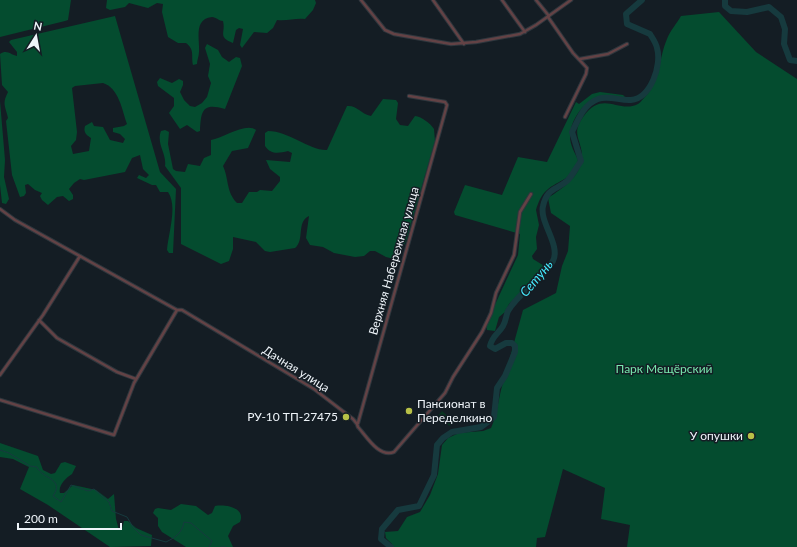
<svg xmlns="http://www.w3.org/2000/svg" width="797" height="547" font-family="Lato,sans-serif">
<style>
.green{fill:#083521}
.forest{fill:#044c2f;fill-rule:evenodd}
.lines{fill:none;stroke-linecap:round;stroke-linejoin:round}
.stream{stroke:#163a3e;stroke-width:1}
.river{stroke:#163a3e;stroke-width:6}
.street-casing{stroke:#2e373e;stroke-width:4.5}
.street{stroke:#634245;stroke-width:2.5}
.poi-dot{fill:#b8c147;stroke:#141d24;stroke-width:1.5}
.labels{text-anchor:middle;stroke-width:3;stroke-linejoin:round;paint-order:stroke}
.street-label{font-size:12px;fill:#eef4f9;stroke:#141d24}
.park-label{font-size:12px;fill:#78e8ae;stroke:#141d24}
.poi-label{font-size:12px;fill:#eef4f9;stroke:#141d24;text-anchor:end}
.water-label{font-size:13px;font-style:italic;fill:#46ebfe;stroke:#141d24}
</style>
<rect width="100%" height="100%" fill="#141d24"/>
<path class="green" d="M442 411 453 421 450 426 437 417Z"/>
<path class="forest" d="M0 0H71L68 20 65 21 0 37Z
M107 0H315L316 3 313 10 305 19C295 18 288 21 277 20L273 28 267 33 254 32 242 48 240 45 243 29 239 28 236 30 233 43C217 37 226 33 223 21 219 21 216 17 212 17 193 19 200 40 199 52 199 56 197 60 197 64L193 65C191 55 195 50 186 43H178L168 37 162 12 163 4 157 3 148 8 129 3 125 7 110 10 106 8Z
M719 12 756 52 797 79V547H627L630 525 601 519 605 488 563 469 545 537 537 538 536 547H392V544L386 538 385 532 398 531 407 517 420 512 430 495 438 474 442 445 448 438 459 433 483 431 491 428 495 418 501 390 523 310 556 293 562 266 568 251 570 226 551 213 548 198C563 188 582 176 582 155 581 139 571 134 583 117 603 89 618 114 638 104 640 103 643 99 644 98 661 81 658 60 667 39 670 31 677 23 681 16Z
M115 16 160 172 176 189 173 253H169L167 250C168 234 178 206 168 192H160L156 185H152L137 178 139 175 146 178 149 175 143 169 140 155 132 158 125 172 84 180 80 179 74 183 69 189 73 195V199L69 201 63 196 57 197 48 205 42 200 40 196 42 193 35 190 28 184 25 185 26 193 24 196 20 197 12 175 6 121 8 118C5 105 2 104 8 92L2 85 0 54C7 49 11 55 17 56V52L9 42 11 40ZM103 83C119 88 122 110 127 124L124 126 113 128V132L120 134 125 139 123 143 110 140 103 127 94 126 92 122 85 126C83 133 87 135 91 138L89 151 73 154 71 146 76 140 77 132 72 88 75 86Z
M207 44 218 50 222 57 229 62 236 57 240 58 242 66 225 109C202 102 201 111 200 131L197 132 187 125 180 129 169 113 174 106V98L158 86 157 82 160 78 172 83 179 79 183 81V85L180 92 184 100 190 106 195 107 202 103 207 97 211 83 208 76 210 64 205 48Z
M600 92 623 95 626 98C617 99 609 96 601 97 584 100 570 120 570 137 570 145 575 153 578 160 575 179 558 180 547 190 541 195 538 203 536 210L539 225 536 237 537 249 532 256 533 259 546 267 545 270 509 304 505 312 499 317 495 331 487 330 486 324 518 255 520 234 455 215 454 212 465 185 502 195 518 157 547 162 576 102 579 104 592 94Z
M383 99 396 100 398 103 396 119 400 125 408 126 415 116C422 117 430 123 434 129L435 141 406 241 398 257 394 259 386 257 375 251H370L364 256 355 257 334 253 323 247 310 245 306 238 309 216C296 222 305 240 295 248L270 252 265 251 256 242 233 237V249L229 261 221 264 181 244V188L165 166C167 154 156 144 161 131L165 130 169 132 168 144 173 169 176 171 185 172 188 164 200 166 204 158 211 155V140C223 138 246 122 256 130L248 148 232 151 223 166C229 179 226 192 237 203H242L249 192H257L260 190 272 191 280 181V177L270 169 266 160 290 162 292 153 288 151C279 153 271 155 265 146V133L268 131C289 131 310 151 327 150L347 106C357 105 361 114 371 116Z
M0 101 5 160 4 177 9 199 6 204 2 203 0 185Z
M0 443 38 456 43 470 51 474 55 473 61 463 65 462 76 466 72 474C66 478 58 485 60 493H64L73 485 96 490 108 499 114 494 116 519 119 530 122 529 124 521H128L136 528 152 535 151 546 110 547 48 505 20 489 29 467 13 459 0 457Z
M181 504 196 506 208 515 212 513 215 506C226 504 246 508 240 522L233 526 228 536 233 547H186L162 532 158 526V518L153 513 155 509 158 508 171 510Z"/>
<g class="lines">
<path class="stream" d="M0 450 9 453 30 466 37 467C42 479 65 478 53 496L61 502 71 485 88 491 94 489 109 502 112 511 127 517 133 527 141 535 166 542C176 537 182 533 184 522L191 523 212 541 209 547
M221 547H226"/>
<path class="river" d="M725 0V6L731 11 747 12 769 7 781 17 785 29 784 44 790 60 797 61
M391 547 381 539 382 529 398 510 419 506 434 475 437 445 443 438 452 432 481 427 494 417 497 388 505 376 515 352V346L512 343H506L495 349 490 346C492 336 499 333 503 326 506 321 506 315 508 311 519 292 542 280 553 261 561 245 539 222 543 206 547 188 556 190 567 181 573 175 576 168 581 161L572 132C578 120 584 104 598 99 608 95 621 101 631 100 651 98 662 65 657 48 656 43 653 39 650 34L627 24 626 14 642 0"/>
<defs>
<path id="street" d="M361 0 385 30 394 34 451 44 476 42 520 34 536 25 571 0
M433 0 464 44
M502 0 525 32
M536 0 549 16
M548 17 573 53 587 68 586 74 565 117
M580 59 608 54 627 44
M0 209 15 220 177 310
M177 310H182L314 389 353 419 357 424 358 427C367 437 379 458 394 452L445 393 453 377 482 332 491 313 496 293 514 255 520 212 531 194
M39 320 57 338 117 372 136 379
M0 375 43 315 80 256
M0 400 114 435 134 383 177 310
M358 423 447 105 445 102 409 96"/>
</defs>
<use href="#street" class="street-casing"/>
<use href="#street" class="street"/>
</g>
<g class="poi-dot">
<circle cx="409" cy="411" r="4"/>
<circle cx="346" cy="417" r="4"/>
<circle cx="751" cy="436" r="4"/>
</g>
<g class="labels">
<g class="street-label">
<text transform="translate(394 261) rotate(-74)" y="4">Верхняя Набережная улица</text>
<text transform="translate(296 369) rotate(32)" y="4">Дачная улица</text>
</g>
<g class="park-label">
<text x="664" y="373">Парк Мещёрский</text>
</g>
<g class="poi-label">
<text x="417" y="408" text-anchor="start">Пансионат в<tspan x="417" dy="14">Переделкино</tspan></text>
<text x="338" y="421">РУ-10 ТП-27475</text>
<text x="743" y="440">У опушки</text>
</g>
<g class="water-label">
<text transform="translate(536 278) rotate(-50)" y="5">Сетунь</text>
</g>
</g>
<g transform="translate(36 36) rotate(11)" stroke="#141d24" stroke-width="3" paint-order="stroke">
<path d="M0-3L7 15L0 10L-7 15Z" fill="#eef4f9"/>
<text y="-6" font-size="11" font-weight="bold" text-anchor="middle" fill="#eef4f9">N</text>
</g>
<path d="M18 523v6h103v-6" fill="none" stroke="#eef4f9" stroke-width="2"/>
<text x="24" y="523" font-size="12" fill="#eef4f9" stroke="#141d24" stroke-width="3" paint-order="stroke">200 m</text>
</svg>
